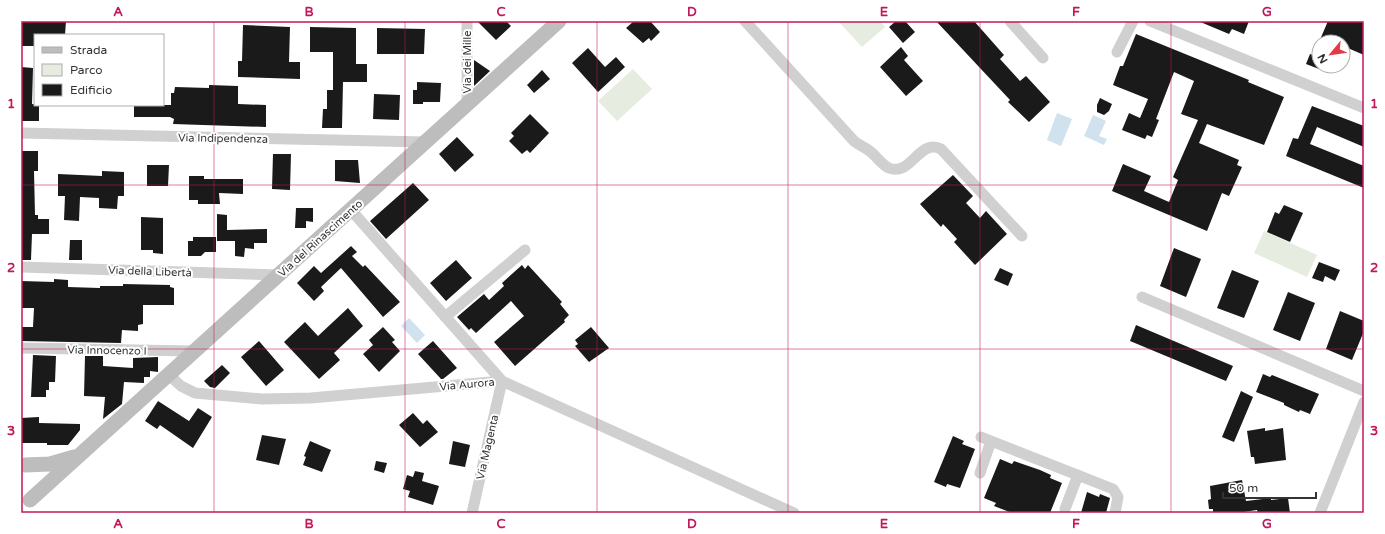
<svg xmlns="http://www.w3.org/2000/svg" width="1385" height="534" font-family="'Varela Round',sans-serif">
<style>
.green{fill:#e6ecdf}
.water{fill:#cfe2ee}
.building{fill:#1a1a1a}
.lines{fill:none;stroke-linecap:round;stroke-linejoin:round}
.street{stroke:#d0d0d0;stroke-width:11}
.secondary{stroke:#bdbdbd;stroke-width:15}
.grid{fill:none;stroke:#c2185b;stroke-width:1;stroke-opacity:0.55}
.labels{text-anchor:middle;stroke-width:4;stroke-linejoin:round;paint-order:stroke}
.street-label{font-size:11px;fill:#333;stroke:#fff}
.neatline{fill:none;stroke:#c2185b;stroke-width:1.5}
.grid-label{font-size:13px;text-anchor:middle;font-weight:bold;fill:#c2185b}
</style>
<rect width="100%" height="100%" fill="#fff"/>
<path class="green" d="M838 21H880L885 27 862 47Z
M633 69 652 89 617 121 598 101Z
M1264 231 1317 255 1307 277 1254 253Z"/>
<path class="water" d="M1057 113 1072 119 1061 146 1047 140Z
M1093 115 1106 121 1099 136 1107 139 1104 145 1084 136Z
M409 318 425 335 417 343 401 326Z"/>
<path class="building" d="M21 21H66L65 35H35V46H21Z
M477 21H506L511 26 496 40Z
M634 21H650L660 32 651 41 649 38 643 43 626 28Z
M896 21H905L915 32 903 43 889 27Z
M936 21H974L1004 55 1000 59 1020 81 1026 76 1050 102 1029 122 1008 102 1010 100Z
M1198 21H1249L1244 34 1232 29 1229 34Z
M1328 21H1364V55L1343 46V42H1319Z
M243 25 290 27 289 62H300V79L238 77V61H242Z
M310 27 356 28V64H367V82H343L342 128H322L323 109H327V90H333V52H310Z
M377 28 425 29 424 54H377Z
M1136 34 1249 80 1248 82 1284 97 1264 145 1207 124 1199 143 1239 160 1237 165 1242 167 1229 196 1222 193 1207 231 1112 191 1123 164 1151 176 1144 191 1169 202 1178 180 1173 177 1198 120 1181 114 1194 81 1174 72 1156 119 1159 120 1152 137 1147 135 1145 139 1122 130 1129 113 1140 118 1148 99 1113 85 1120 66H1123Z
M901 47 908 56 904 60 923 81 906 96 880 67Z
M588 48 605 67 616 57 625 67 598 92 572 63Z
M1310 54 1319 57V69L1306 64Z
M474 60 490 71 474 86Z
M21 67 33 68 32 104 39 105V121H21Z
M542 70 550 79 534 93 527 85Z
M417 82 441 83 440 102H423V104H413V90H417Z
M209 85 238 86V104L266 105V127L173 124 174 119 170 117H134V105H171V93H174L175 87 209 88Z
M374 94 400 95 399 120 373 119Z
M1100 98 1112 104 1109 111 1104 115 1097 112V105Z
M1312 106 1364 126V147L1317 127 1310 144 1364 166V188L1286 156 1293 138 1298 139Z
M530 114 549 133 530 153 527 150 522 154 509 141 514 136 511 133Z
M457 137 474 155 455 172 439 154Z
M21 151H38V171H34L35 215H38V219H49V234H32L31 260H21Z
M273 154H291L290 190 272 189Z
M335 160H358L360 183 335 181Z
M147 165H169L168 186H147Z
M102 171 124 172V196H118L117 209 99 208V198L80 197 79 221 64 220 65 196H58V174L102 176Z
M953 175 973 196 966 203 980 218 986 211 1007 234 975 265 954 242 957 239 943 224 941 227 920 204Z
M189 176H204V179H243V194L219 193 220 204H198V200H189Z
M413 183 429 200 386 239 370 221Z
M1284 205 1303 213 1290 242 1267 232 1275 212 1279 214Z
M296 208H313V222L306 221V228H295Z
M217 214 227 215V230L267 229V243H254V249L245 248 244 257 235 256V241H217Z
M141 217 163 218V254L153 253V250H141Z
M193 237H216V252H205L201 256H188V241H193Z
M70 240H82V260H69Z
M351 246 357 252 352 256 363 267 365 265 400 302 383 317 341 268 321 287 324 291 314 301 297 283 314 266 321 273Z
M1174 248 1201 259 1186 297 1160 286Z
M456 260 472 278 446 301 430 283Z
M1319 262 1340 270 1335 281 1325 276 1323 282 1312 278Z
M522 265 525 269 528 265 562 302 560 304 569 315 564 320 565 322 515 366 494 342 524 316 511 301 476 333 471 328 469 330 457 317 484 294 489 300 504 286 502 283Z
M1000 268 1013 274 1008 286 994 280Z
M1232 270 1259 281 1244 318 1217 308Z
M54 279 68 280V287L100 288V286H123V284L170 285V287L174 288V305H143V324L138 325V331L122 330 121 343 21 341V327H33L34 308H21V281L54 282Z
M1288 292 1315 303 1300 341 1273 330Z
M348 308 363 326 334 353 340 360 319 379 284 342 305 322 318 336Z
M1340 311 1364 321V331L1352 360 1326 349Z
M1136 325 1233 366 1226 381 1130 341Z
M383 327 395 340 392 342 400 351 379 372 363 354 373 345 369 340Z
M591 327 609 348 589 362 575 346 578 344 575 340Z
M259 341 284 370 266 386 241 357Z
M433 341 457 368 443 379H441L418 354Z
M33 355 56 356 55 382H49V390H46V397H31Z
M85 356H103V366L133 368V358L158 357V372L150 371V377H144V383L124 382 122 404 103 419 105 397 84 396Z
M222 365 230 373 215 388 210 387 204 381Z
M1263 374 1270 377 1272 375 1319 394 1310 414 1300 410 1299 412 1284 405V403L1256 392Z
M1241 391 1253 397 1234 442 1222 437Z
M158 401 189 421 198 408 212 417 193 448 160 425 157 429 145 421Z
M413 413 423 424 427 420 438 432 420 447 399 425Z
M39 417V423L80 424V430L68 445H47V443H21V418Z
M1265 428V431L1283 428 1286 460 1255 464 1254 457H1251L1247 431Z
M262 435 286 439 279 465 256 460Z
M953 436 964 441 962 444 975 449 960 488 947 484 946 487 934 482Z
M310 441 331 450 322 472 303 465 306 457 304 456Z
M453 441 470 445 465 467 449 464Z
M1000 459 1012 464 1014 461 1040 470 1051 475 1050 478 1062 483 1050 513H1012L994 506 996 503 984 498Z
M376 461 387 463 384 473 374 470Z
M415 471 424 473 422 481 439 486 433 505 408 497 410 491 403 489 407 475 413 477Z
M1242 480 1246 501 1271 498V500L1288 498 1290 513H1258L1257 510 1237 513H1213V509H1209L1208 500 1211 499 1210 486Z
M1087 492 1099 497 1100 494 1110 498 1106 513H1081Z"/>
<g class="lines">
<path class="street" d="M745 21 854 141C860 146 867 148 872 153 878 158 882 165 889 168 911 177 919 138 941 149L1022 236
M1010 21 1043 58
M1150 21 1364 108
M1117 52 1133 21
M467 104V21
M21 133 425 142
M351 210 502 381
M21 267 279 275
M1142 297 1364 391
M445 317 525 250
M21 348 193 351
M168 374 181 386 195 393 262 399 311 398 502 381 794 513
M981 437 991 441
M980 473 991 441 1113 489 1118 497 1115 513
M1065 509 1078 475
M472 513 502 381
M1320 513 1364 402"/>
<path class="secondary" d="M25 465 50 464 74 457
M30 500 559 21"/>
</g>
<path class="grid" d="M214 21V513M405 21V513M597 21V513M788 21V513M980 21V513M1171 21V513M21 185H1364M21 349H1364"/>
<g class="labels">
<g class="street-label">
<text transform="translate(467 62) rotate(-90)" y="4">Via dei Mille</text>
<text transform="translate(223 138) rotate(1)" y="4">Via Indipendenza</text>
<text transform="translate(320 238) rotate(-42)" y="4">Via del Rinascimento</text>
<text transform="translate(150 271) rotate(2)" y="4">Via della Libertà</text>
<text transform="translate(107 350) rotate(1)" y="4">Via Innocenzo I</text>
<text transform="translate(467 384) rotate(-5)" y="4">Via Aurora</text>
<text transform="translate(487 447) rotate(-77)" y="4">Via Magenta</text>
</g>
</g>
<rect width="1385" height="534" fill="none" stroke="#ffffff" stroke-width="44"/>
<rect x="34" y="34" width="130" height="72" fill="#ffffff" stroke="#adadad"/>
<rect x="42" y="47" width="20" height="6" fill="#bdbdbd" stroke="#adadad"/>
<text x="70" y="54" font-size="12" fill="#333333">Strada</text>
<rect x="42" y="64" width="20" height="12" fill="#e6ecdf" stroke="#adadad"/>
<text x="70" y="74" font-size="12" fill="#333333">Parco</text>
<rect x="42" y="84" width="20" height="12" fill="#1a1a1a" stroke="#adadad"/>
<text x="70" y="94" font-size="12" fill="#333333">Edificio</text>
<g transform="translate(1331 54) rotate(241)"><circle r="19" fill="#ffffff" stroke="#adadad"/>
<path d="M0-3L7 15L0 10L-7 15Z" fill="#e63946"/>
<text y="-6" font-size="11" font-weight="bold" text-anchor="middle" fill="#333333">N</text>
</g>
<path d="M1223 492v6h93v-6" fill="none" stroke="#333333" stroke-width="2"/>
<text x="1229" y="492" font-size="12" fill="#333333" stroke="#ffffff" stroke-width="3" paint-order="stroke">50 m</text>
<rect x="22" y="22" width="1341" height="490" class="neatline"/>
<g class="grid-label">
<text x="118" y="16">A</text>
<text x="309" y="16">B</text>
<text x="501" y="16">C</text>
<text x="692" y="16">D</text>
<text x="884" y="16">E</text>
<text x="1076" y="16">F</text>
<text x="1267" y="16">G</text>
<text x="11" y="108">1</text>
<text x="1374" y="108">1</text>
<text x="11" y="272">2</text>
<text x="1374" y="272">2</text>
<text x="11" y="435">3</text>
<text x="1374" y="435">3</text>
<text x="118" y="528">A</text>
<text x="309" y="528">B</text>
<text x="501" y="528">C</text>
<text x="692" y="528">D</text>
<text x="884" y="528">E</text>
<text x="1076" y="528">F</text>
<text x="1267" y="528">G</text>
</g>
</svg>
